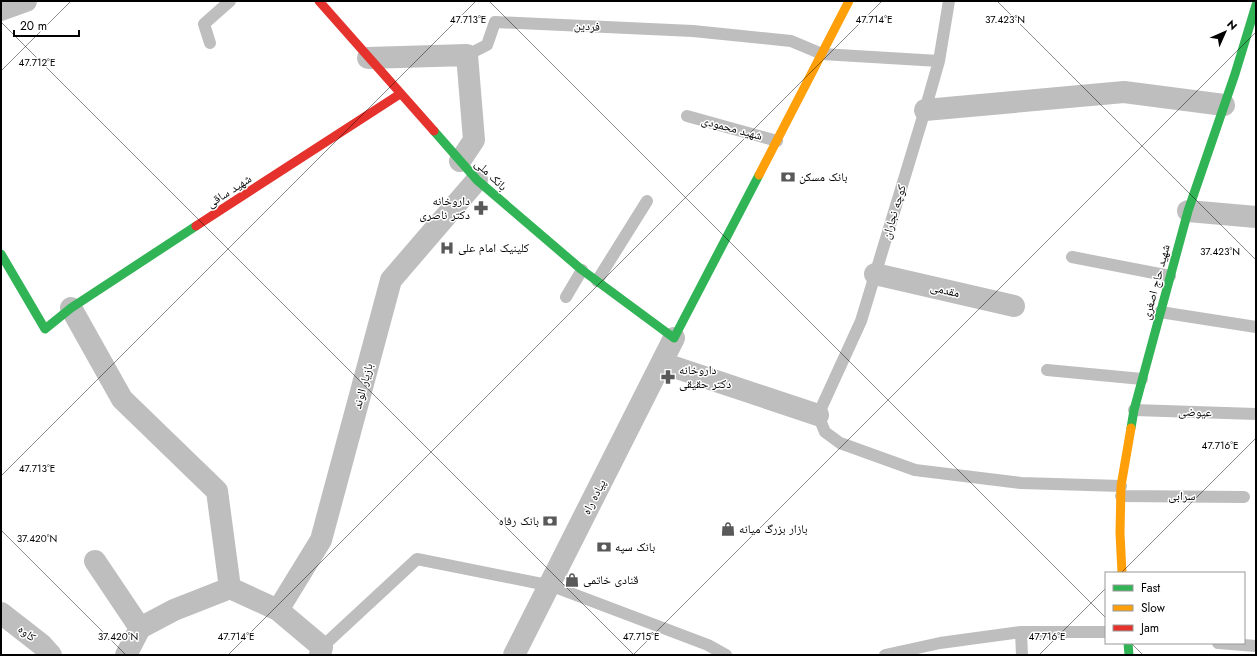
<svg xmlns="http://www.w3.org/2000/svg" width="1257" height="656" font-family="Jost,'Noto Naskh Arabic',sans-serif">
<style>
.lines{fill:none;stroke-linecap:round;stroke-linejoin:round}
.lane{stroke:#bebebe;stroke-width:12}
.street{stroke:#bebebe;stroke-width:22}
.fast{stroke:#30b455;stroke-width:9}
.slow{stroke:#ff9f0a;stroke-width:9}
.jam{stroke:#e5322d;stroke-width:9}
.ticks{fill:none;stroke:#000;stroke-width:1;stroke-opacity:0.45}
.labels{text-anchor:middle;stroke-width:3;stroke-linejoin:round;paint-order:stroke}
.street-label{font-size:12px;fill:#000;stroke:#fff}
.poi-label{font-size:12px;fill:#000;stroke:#fff;text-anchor:start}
.ticks-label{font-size:10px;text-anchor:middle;fill:#000;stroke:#fff;stroke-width:3;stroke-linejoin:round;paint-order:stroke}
</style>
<rect width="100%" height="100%" fill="#fff"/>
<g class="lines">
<path class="lane" d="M949 1 939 61 925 110 861 321 818 415 825 432 840 443 915 470 1021 483 1121 486
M210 43 204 24 230 1
M467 55 487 45 495 22 693 31 791 41 822 54 939 61
M687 116 777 141
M1072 257 1170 276
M597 281 647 201
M566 297 582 270
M1160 312 1256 327
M1047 370 1142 379
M1134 410 1256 414
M1121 496 1244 497
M1021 632 1022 655
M1218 643 1256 646
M322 647 417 559 552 586 708 645 726 655
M885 655 940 643 1021 632H1106"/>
<path class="street" d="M1 10 26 1
M368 58 467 55 474 140 460 161
M925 110 1124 92 1224 105
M1188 211 1256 217
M875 274 1014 306
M71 308 122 399 217 491 230 588
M662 363 818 415
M95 561 140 628
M278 610 321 540 391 280 477 180
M1 613 42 645 51 655
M126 655 140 628 174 610 230 588 278 610 322 647 320 655
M514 655 674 338"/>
<path class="fast" d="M434 131 477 180 582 270 674 338 759 175
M1 254 45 329 71 308 196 226
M1131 428 1134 410 1188 211 1235 74 1256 5
M1128 643 1129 655"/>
<path class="slow" d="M759 175 849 1
M1122 573 1120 533 1121 486 1131 428"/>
<path class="jam" d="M319 1 434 131
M196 226 400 94"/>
</g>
<path class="ticks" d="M489 1 1106 618M997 1 1256 260M1 22 634 655M1 71 71 1M1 476 476 1M1 530 126 655M1121 573 1256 438M1131 643 1143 655M228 655 882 1M633 655 1256 32M1039 655 1106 588"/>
<defs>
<symbol id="bank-bare" viewBox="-9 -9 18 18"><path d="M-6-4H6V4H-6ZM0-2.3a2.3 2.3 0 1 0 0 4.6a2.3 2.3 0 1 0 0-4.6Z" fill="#595959" stroke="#fff" stroke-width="2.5" paint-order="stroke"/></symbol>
<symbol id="pharmacy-bare" viewBox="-9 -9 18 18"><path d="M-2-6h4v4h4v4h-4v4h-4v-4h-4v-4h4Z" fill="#595959" stroke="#fff" stroke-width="2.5" paint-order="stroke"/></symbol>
<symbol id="hospital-bare" viewBox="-9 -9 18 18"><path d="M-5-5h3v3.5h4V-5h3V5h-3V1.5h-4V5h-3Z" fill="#595959" stroke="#fff" stroke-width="2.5" paint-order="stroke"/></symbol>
<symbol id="shop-bare" viewBox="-9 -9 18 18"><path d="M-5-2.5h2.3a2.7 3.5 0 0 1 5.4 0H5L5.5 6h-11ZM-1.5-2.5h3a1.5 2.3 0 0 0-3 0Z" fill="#595959" stroke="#fff" stroke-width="2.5" paint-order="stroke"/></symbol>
</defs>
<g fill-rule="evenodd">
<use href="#bank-bare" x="778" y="167" width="20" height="20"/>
<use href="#pharmacy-bare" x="471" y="198" width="20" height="20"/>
<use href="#hospital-bare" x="437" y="238" width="20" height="20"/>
<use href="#pharmacy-bare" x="658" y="367" width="20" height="20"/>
<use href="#bank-bare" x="540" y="511" width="20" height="20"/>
<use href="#shop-bare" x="718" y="519" width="20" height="20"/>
<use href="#bank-bare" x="594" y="537" width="20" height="20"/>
<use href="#shop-bare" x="562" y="570" width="20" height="20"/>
</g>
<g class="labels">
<g class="street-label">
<text transform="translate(587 26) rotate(3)" y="4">فردین</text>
<text transform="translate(732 128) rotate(15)" y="4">شهید محمودی</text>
<text transform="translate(491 175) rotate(44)" y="4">بانک ملی</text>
<text transform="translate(229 191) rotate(-33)" y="4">شهید ساقی</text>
<text transform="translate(894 212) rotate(-73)" y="4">کوچه نجاران</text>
<text transform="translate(1156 282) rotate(-75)" y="4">شهید حاج اصغری</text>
<text transform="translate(945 290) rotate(13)" y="4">مقدمی</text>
<text transform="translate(363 386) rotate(-75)" y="4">بازیار الوند</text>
<text transform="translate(1195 412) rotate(2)" y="4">عیوضی</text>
<text transform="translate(1182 496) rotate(1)" y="4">سرابی</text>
<text transform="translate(594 497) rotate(-63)" y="4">پیاده راه</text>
<text transform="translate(27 633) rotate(38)" y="4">کاوه</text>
</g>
<g class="poi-label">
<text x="799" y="181">بانک مسکن</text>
<text x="470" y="205" text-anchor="end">داروخانه<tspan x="470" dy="14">دکتر ناصری</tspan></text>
<text x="458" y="252">کلینیک امام علی</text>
<text x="679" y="374">داروخانه<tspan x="679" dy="14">دکتر حقیقی</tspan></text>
<text x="539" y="525" text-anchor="end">بانک رفاه</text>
<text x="739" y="533">بازار بزرگ میانه</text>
<text x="615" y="551">بانک سپه</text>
<text x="583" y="584">قنادی خاتمی</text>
</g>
</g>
<g class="ticks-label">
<text x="468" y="23">47.713°E</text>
<text x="874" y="23">47.714°E</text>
<text x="1005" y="23">37.423°N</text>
<text x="37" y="66">47.712°E</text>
<text x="1220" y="255">37.423°N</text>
<text x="1220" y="449">47.716°E</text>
<text x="37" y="472">47.713°E</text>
<text x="37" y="542">37.420°N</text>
<text x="236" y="640">47.714°E</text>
<text x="641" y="640">47.715°E</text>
<text x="1047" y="640">47.716°E</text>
<text x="118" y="640">37.420°N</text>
</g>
<rect width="1257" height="656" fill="none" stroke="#000000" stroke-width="4"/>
<rect x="1105" y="572" width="140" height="72" fill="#ffffff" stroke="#999999"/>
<rect x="1113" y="585" width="20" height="6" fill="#30b455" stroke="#999999"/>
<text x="1141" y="592" font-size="12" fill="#000000">Fast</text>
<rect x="1113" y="605" width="20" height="6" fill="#ff9f0a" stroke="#999999"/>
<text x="1141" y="612" font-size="12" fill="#000000">Slow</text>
<rect x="1113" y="625" width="20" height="6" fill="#e5322d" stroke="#999999"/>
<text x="1141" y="632" font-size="12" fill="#000000">Jam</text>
<g transform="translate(1225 32) rotate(45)" stroke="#ffffff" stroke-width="3" paint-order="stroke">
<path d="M0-3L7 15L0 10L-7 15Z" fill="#000000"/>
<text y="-6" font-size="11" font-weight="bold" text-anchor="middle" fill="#000000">N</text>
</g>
<path d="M14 30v6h65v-6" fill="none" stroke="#000000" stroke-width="2"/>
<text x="20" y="30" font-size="12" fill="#000000" stroke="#ffffff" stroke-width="3" paint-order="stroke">20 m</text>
</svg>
